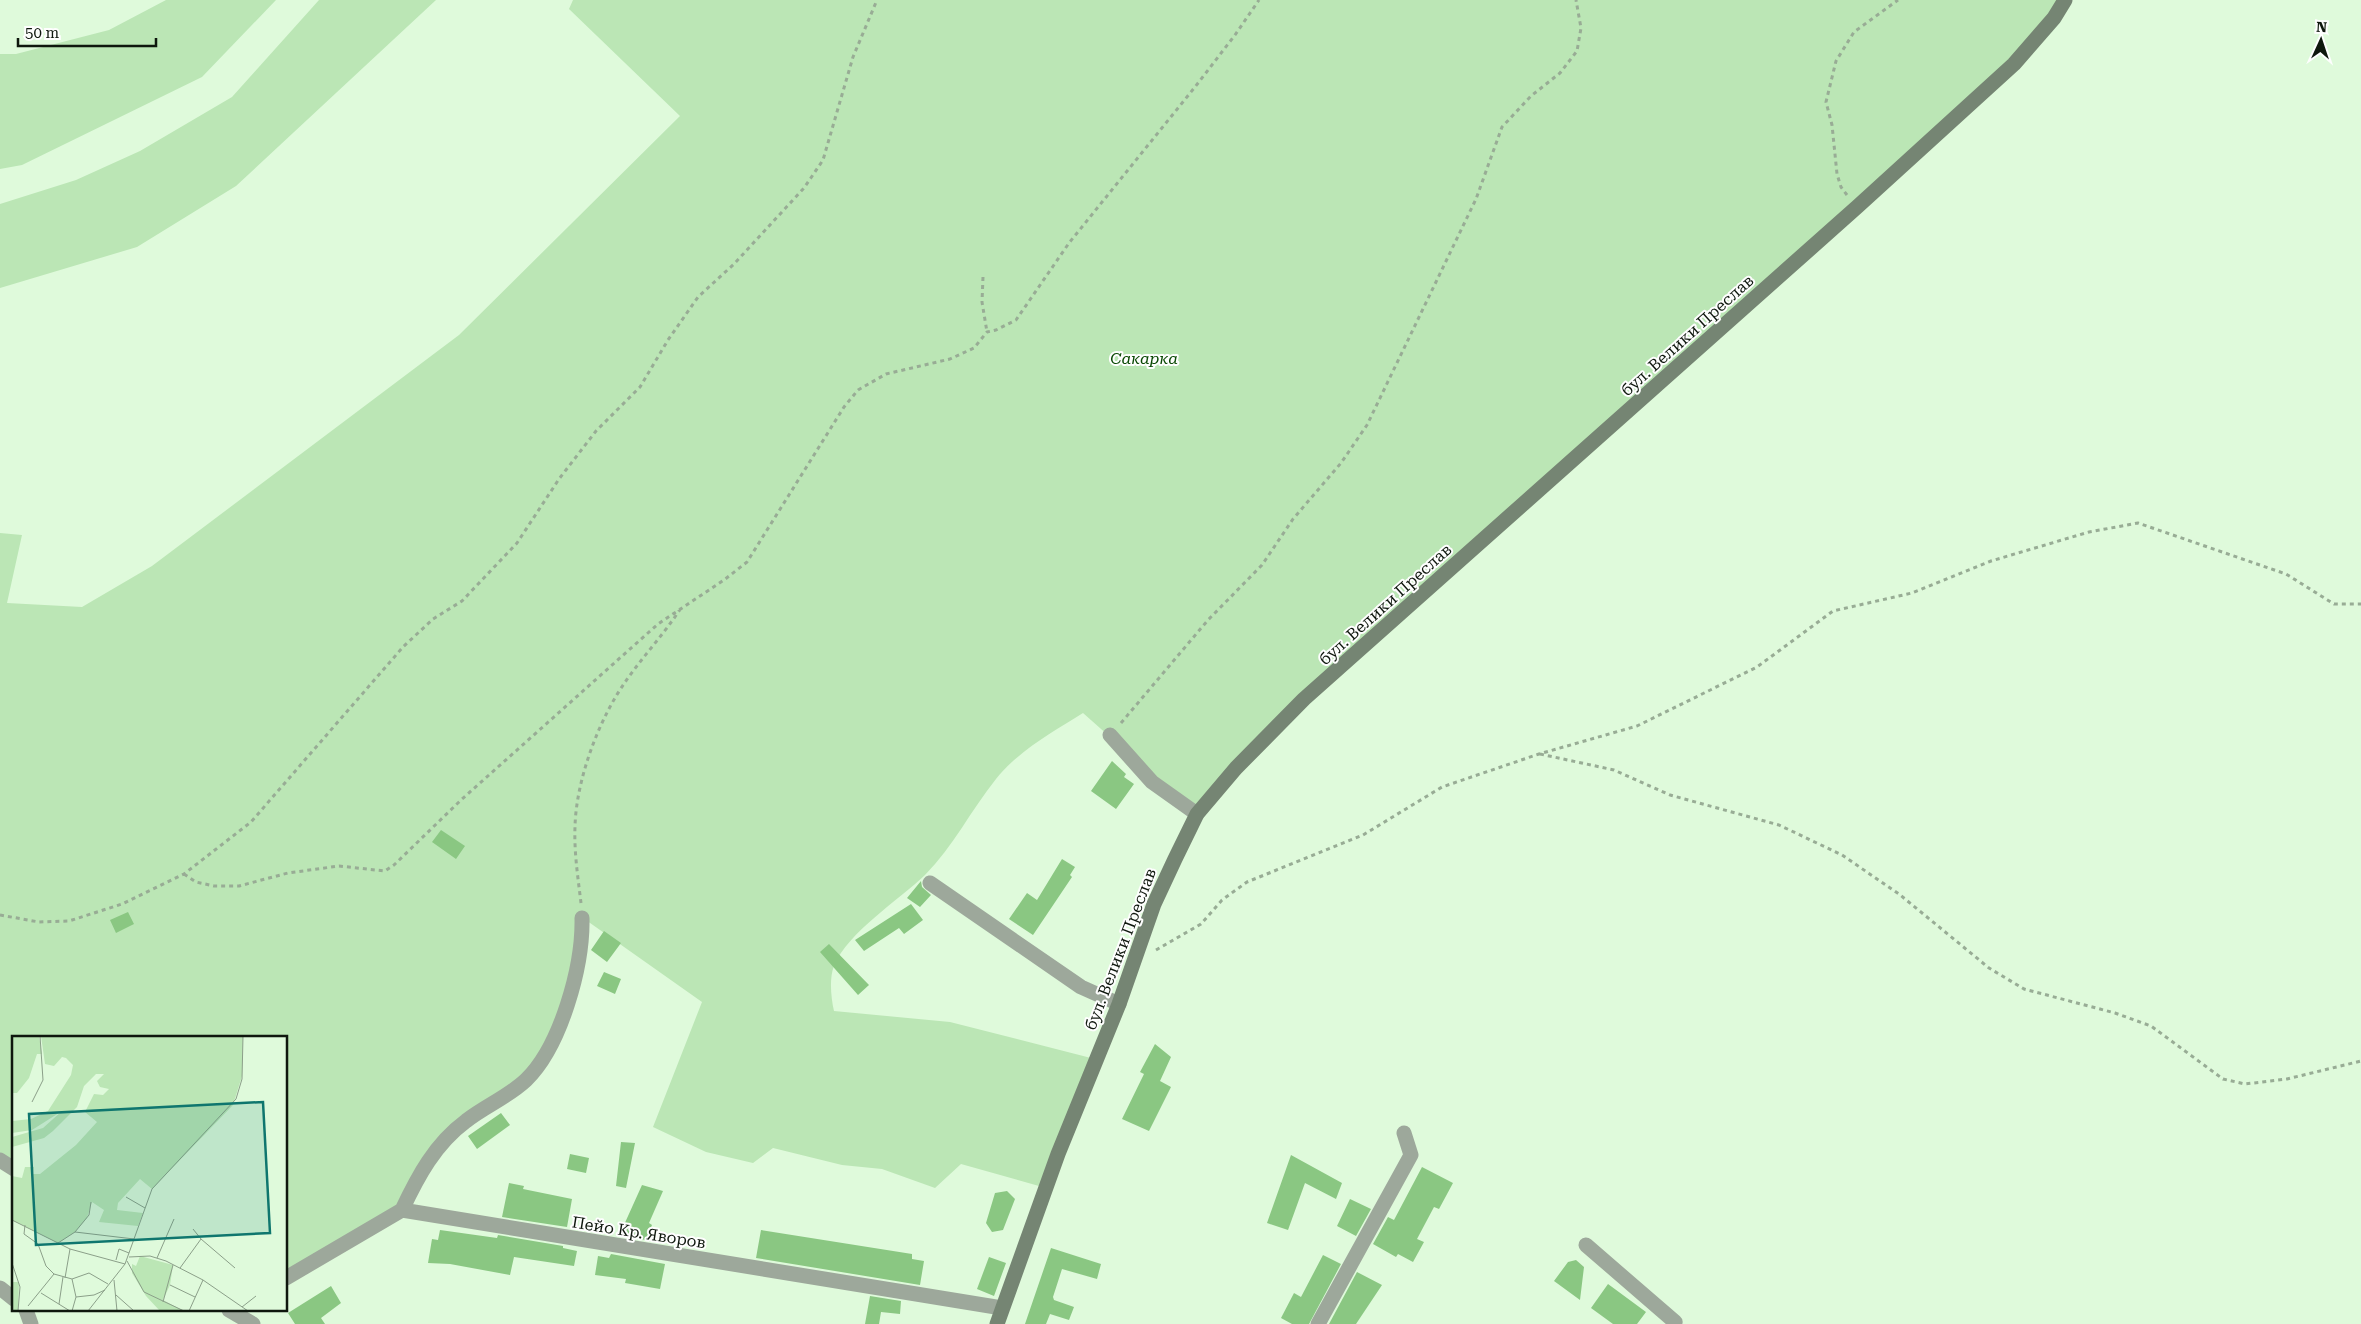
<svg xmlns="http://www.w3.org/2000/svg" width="2361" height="1324" font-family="'Roboto Serif',serif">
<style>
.green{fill:#bbe6b5}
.building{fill:#8ac782}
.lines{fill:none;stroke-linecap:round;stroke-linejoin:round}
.path{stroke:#98ac95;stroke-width:3;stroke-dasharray:4 4;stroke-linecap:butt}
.minor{stroke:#9da89b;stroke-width:15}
.secondary{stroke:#758573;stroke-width:15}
.labels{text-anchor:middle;stroke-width:4;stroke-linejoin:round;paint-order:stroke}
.street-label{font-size:16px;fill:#0e170d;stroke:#fefefe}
.park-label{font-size:16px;font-style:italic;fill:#094903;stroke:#fefefe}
.inset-road{fill:none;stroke:#8b9f89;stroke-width:1}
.view{fill:#0f766e;fill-opacity:0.15;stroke:#0f766e;stroke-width:2.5}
.inset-edge{fill:none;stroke:#0e170d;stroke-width:2.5}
</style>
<rect width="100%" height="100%" fill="#dffadb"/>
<path class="green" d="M166 0H276L202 77 22 165 0 169V54H16L109 30Z
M319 0H436L236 186 137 247 0 288V204L76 180 140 151 232 97Z
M573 0H2065L2014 64 1304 699 1197 814 1083 713C1053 732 1018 751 996 779 971 810 953 847 925 875 899 900 848 932 834 966 829 978 831 998 834 1011L950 1022 1091 1058 1039 1186 961 1164 935 1188 882 1169 842 1165 773 1148 753 1163 706 1152 653 1127 702 1002 583 918 566 1009 526 1080 466 1120 402 1210 286 1278V1038H14V1169L0 1160V533L22 535 7 603 82 607 152 566 459 335 680 116 569 9Z"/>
<path class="building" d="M1112 761 1126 774 1124 777 1134 784 1116 809 1091 791Z
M441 830 465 846 456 859 432 842Z
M1062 859 1075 867 1070 875 1072 877 1033 935 1009 919 1027 893 1037 900Z
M921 881 922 887 931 895 920 907 907 898Z
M911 904 923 920 904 934 899 928 864 951 855 940Z
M128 912 134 924 116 933 110 920Z
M604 931 621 943 607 962 591 950Z
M829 944 869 985 858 995 820 952Z
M604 972 621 979 615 994 597 986Z
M1155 1044 1171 1057 1160 1081 1171 1087 1149 1131 1122 1119 1144 1074 1140 1072Z
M501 1113 510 1125 477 1149 468 1136Z
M621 1142 635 1143 626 1188 616 1186Z
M570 1154 589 1158 586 1173 567 1169Z
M1291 1155 1342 1183 1336 1199 1305 1183 1288 1230 1267 1223Z
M1422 1167 1453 1183 1439 1209 1434 1207 1417 1239 1424 1242 1413 1262 1398 1254 1396 1257 1373 1244 1388 1217 1394 1220Z
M509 1183 524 1186 523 1189 572 1199 567 1227 502 1217Z
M642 1185 663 1191 649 1223 652 1225 646 1240 619 1236Z
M1007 1191 1015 1199 1003 1230 992 1232 986 1223 995 1193Z
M1350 1199 1371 1209 1356 1236 1337 1226Z
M440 1230 497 1238 498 1235 563 1246V1248L577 1251 574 1266 514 1257 510 1275 450 1264 428 1263 432 1239 438 1240Z
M761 1230 912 1254V1259L924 1261 920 1285 756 1258Z
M1051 1248 1101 1264 1097 1279 1062 1269 1053 1297 1054 1300 1074 1307 1069 1320 1050 1314 1046 1324H1025Z
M611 1254 665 1264 660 1289 625 1283 626 1279 595 1275 598 1256 609 1258Z
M1323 1255 1341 1264 1309 1324H1292L1281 1318 1294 1293 1301 1297Z
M989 1257 1006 1263 994 1296 977 1289Z
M1576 1260 1584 1267 1580 1300 1554 1281 1568 1262Z
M1357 1272 1382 1285 1356 1324H1329Z
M1608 1284 1646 1312 1637 1324H1613L1591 1308Z
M331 1286 341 1303 321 1318 325 1324H295L288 1313Z
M870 1296 901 1301 900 1314 881 1312 879 1324H865Z"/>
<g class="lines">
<path class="path" d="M1847 195 1841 187 1837 174 1832 125 1826 102 1836 61 1854 32 1898 0
M983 277 982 302 987 332
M1121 723 1208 620 1262 565 1293 519 1341 463 1367 425 1476 199 1502 127 1531 96 1560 73 1577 51 1581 28 1576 0
M1540 754 1614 770 1670 795 1779 825 1842 855 1899 894 1989 968 2024 989 2115 1013 2151 1026 2223 1079 2245 1084 2287 1079 2361 1061
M184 874 196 882 214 886H239L288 873 339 866 385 871 394 865 461 800 658 624 724 580 747 562 844 407 858 390 886 374 950 359 974 348 987 332 996 330 1016 320 1069 243 1195 87 1235 35 1259 0
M581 903C578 878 574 852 575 827 576 779 600 716 628 678 645 654 664 634 681 608
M0 915 39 922 69 921 122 904 184 874 251 822 403 647 433 619 462 601 517 543 559 479 596 431 640 387 668 340 698 297 734 264 804 188 823 160 853 57 877 0
M1156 950 1201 924 1222 900 1247 882 1363 835 1442 787 1539 754 1637 726 1757 667 1833 611 1912 593 1991 561 2089 532 2138 523 2286 574 2334 604H2361"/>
<path class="minor" d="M1110 735 1152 782 1197 814
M930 883 1081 987 1119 1004
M0 1160 14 1169
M402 1210C418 1176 435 1144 466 1121 485 1106 508 1097 526 1080 561 1046 583 966 582 918
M1586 1245 1675 1322 1674 1324
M286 1278 402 1210 1002 1308
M0 1288 14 1299
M26 1310 31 1324
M229 1310 253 1324
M1318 1324 1411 1155 1404 1133"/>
<path class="secondary" d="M997 1324 1058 1154 1119 1004 1154 904 1175 859 1197 814 1236 768 1304 699 1857 207 2014 64 2054 18 2065 0"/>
</g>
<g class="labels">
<g class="street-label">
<text transform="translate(1687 335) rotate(-42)" y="6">бул. Велики Преслав</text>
<text transform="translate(1385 604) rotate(-42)" y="6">бул. Велики Преслав</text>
<text transform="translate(1120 949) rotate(-69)" y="6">бул. Велики Преслав</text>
<text transform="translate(639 1232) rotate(9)" y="6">Пейо Кр. Яворов</text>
</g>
<g class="park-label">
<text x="1144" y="364">Сакарка</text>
</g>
</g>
<g transform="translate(12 1036)">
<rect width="275" height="275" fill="#dffadb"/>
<path d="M0 0H27L30 18H25L17 42 5 57H1ZM29 0H231L230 40 221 69 140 153 128 143 106 167 105 174 131 177 126 190 87 186 92 174 80 166 75 182 63 196 46 207 0 184V140L10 142 13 131H22L21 138H28L64 109 85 86 73 76 82 58 91 59 97 53 88 51 85 45 92 38H84L72 50 65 71 41 95 32 102 0 111V101L31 92 50 75 20 94 0 97V85L19 83 36 75 59 39 61 29 54 22 50 21 42 30 33 28ZM128 220 161 229 158 249 151 264 172 275H148L134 260 120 237V228L124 230ZM0 246H7L6 275H0Z" fill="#bbe6b5"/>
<path class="inset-road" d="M20 66 31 44 28 0M114 161 133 172M0 184 58 213 113 228M13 189 12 198 26 208 34 230 42 238 60 243 77 237 96 248M63 196 77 179 79 166M189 203 223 232M46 207 63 196 122 203M117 221 138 220 154 225 191 244 236 275M145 222 162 183M104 224 107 213 117 217M115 225 132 256 172 275M0 227 8 251 6 275M168 232 189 203 181 193M53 242 58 213M102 244 105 275M158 249 183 261M29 257 58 275M104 259 122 275M64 261 82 259 93 254M151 266 161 229M47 268 51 241M16 270 42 238M230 271 244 260M60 275 64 261 60 243M76 275 113 228 140 153 224 63 230 43 231 0M177 275 191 244"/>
<path class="view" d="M251 66 258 197 24 209 17 78Z"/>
<rect width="275" height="275" class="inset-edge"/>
</g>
<g transform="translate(2321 40) rotate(3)" stroke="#fefefe" stroke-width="4" paint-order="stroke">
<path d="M0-4L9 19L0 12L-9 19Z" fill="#0e170d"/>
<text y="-8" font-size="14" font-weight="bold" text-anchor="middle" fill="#0e170d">N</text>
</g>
<path d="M18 38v8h138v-8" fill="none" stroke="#0e170d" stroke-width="2.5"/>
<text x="25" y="38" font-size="15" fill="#0e170d" stroke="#fefefe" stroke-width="4" paint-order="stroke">50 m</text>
</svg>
